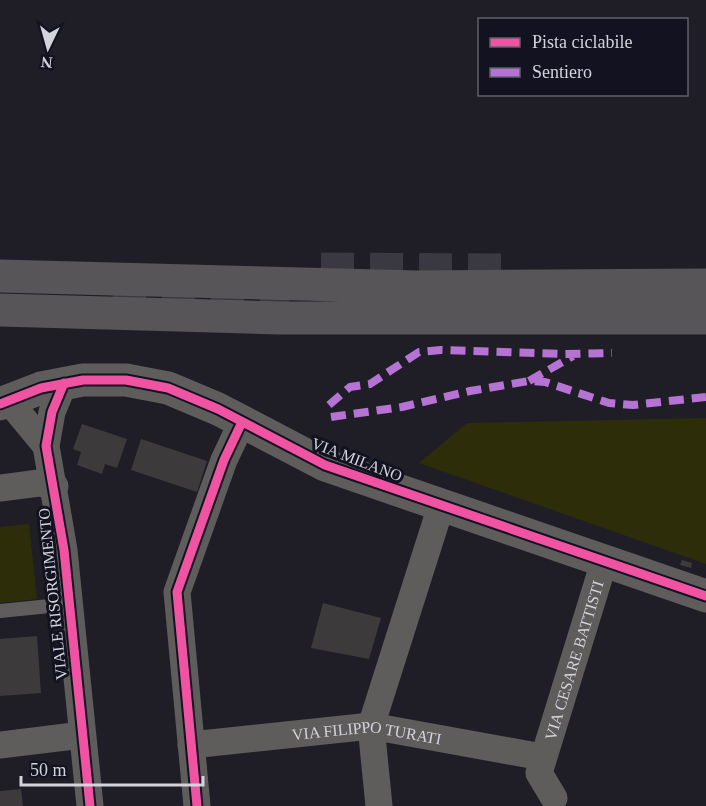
<svg xmlns="http://www.w3.org/2000/svg" width="706" height="806" font-family="'Times New Roman',serif">
<style>
.green{fill:#2d2d0a}
.building{fill:#3d3a3c}
.lines{fill:none;stroke-linecap:round;stroke-linejoin:round}
.trunk-tunnel{stroke:#3a3941;stroke-width:33;stroke-dasharray:33 16;stroke-linecap:butt}
.service{stroke:#5f5c5c;stroke-width:14}
.minor{stroke:#5f5c5c;stroke-width:27}
.tertiary{stroke:#5f5c5c;stroke-width:33}
.secondary{stroke:#575558;stroke-width:33}
.quiet{stroke:#b673d3;stroke-width:8;stroke-dasharray:15 8;stroke-linecap:butt}
.cycleway-casing{stroke:#131220;stroke-width:13}
.cycleway{stroke:#f153a3;stroke-width:9}
.labels{text-anchor:middle;stroke-width:6;stroke-linejoin:round;paint-order:stroke}
.street-label{font-size:16px;fill:#d3d3dc;stroke:#131220}
</style>
<rect width="100%" height="100%" fill="#1f1e26"/>
<path class="green" d="M706 418V564L419 463 467 423Z
M29 524 37 599 0 603V527Z"/>
<path class="building" d="M82 424 127 439 117 468 105 464 102 474 77 465 81 452 73 449Z
M141 439 207 461 197 492 131 470Z
M682 560 692 563 691 568 680 565Z
M323 603 381 618 369 659 311 648Z
M37 636 41 693 0 696V639Z
M21 789 23 806H0V791Z"/>
<g class="lines">
<path class="trunk-tunnel" d="M321 269 512 270
M113 298 289 299"/>
<path class="service" d="M0 611 70 604"/>
<g class="minor">
<path d="M64 383 52 412 46 446 64 550 90 806"/>
<path d="M8 400 46 446"/>
<path d="M0 488 39 483 55 486"/>
<path d="M0 745 82 735"/>
<path id="s1" d="M191 745 371 726 542 757"/>
<path id="s2" d="M554 798 539 773 604 562"/>
<path d="M197 806 177 592 224 460 242 422"/>
<path d="M379 806 371 726 441 506"/>
</g>
<path class="tertiary" d="M0 404 41 388 83 380H126L168 388 218 409 325 465 706 596"/>
<path class="secondary" d="M0 276 417 287 706 285
M0 310 278 318H706"/>
<path class="quiet" d="M529 381 573 356
M329 405 350 387 370 384 419 352 441 350 562 354 612 353
M331 417 402 407 470 391 529 381 545 382 609 403 633 405 706 397"/>
<defs>
<path id="cycleway" d="M64 383 52 412 46 446 64 550 90 806
M0 404 41 388 83 380H126L168 388 218 409 325 465 706 596
M197 806 177 592 224 460 242 422"/>
</defs>
<use href="#cycleway" class="cycleway-casing"/>
<use href="#cycleway" class="cycleway"/>
</g>
<g class="labels">
<g class="street-label">
<text transform="translate(357 459) rotate(21)" y="6">VIA MILANO</text>
<text transform="translate(52 594) rotate(-96)" y="6">VIALE RISORGIMENTO</text>
<text dy="6" stroke="none"><textPath href="#s2" startOffset="147">VIA CESARE BATTISTI</textPath></text>
<text dy="6" stroke="none"><textPath href="#s1" startOffset="177">VIA FILIPPO TURATI</textPath></text>
</g>
</g>
<rect x="478" y="18" width="210" height="78" fill="#131220" stroke="#605f6b" stroke-width="1.5"/>
<rect x="490" y="38" width="30" height="9" fill="#f153a3" stroke="#605f6b" stroke-width="1.5"/>
<text x="532" y="48" font-size="18" fill="#d3d3dc">Pista ciclabile</text>
<rect x="490" y="68" width="30" height="9" fill="#b673d3" stroke="#605f6b" stroke-width="1.5"/>
<text x="532" y="78" font-size="18" fill="#d3d3dc">Sentiero</text>
<g transform="translate(48 48) rotate(185)" stroke="#131220" stroke-width="4.5" paint-order="stroke">
<path d="M0-4.5L10 22L0 15L-10 22Z" fill="#d3d3dc"/>
<text y="-9" font-size="16" font-weight="bold" text-anchor="middle" fill="#d3d3dc">N</text>
</g>
<path d="M21 776v9h182v-9" fill="none" stroke="#d3d3dc" stroke-width="3"/>
<text x="30" y="776" font-size="18" fill="#d3d3dc" stroke="#131220" stroke-width="4.5" paint-order="stroke">50 m</text>
</svg>
